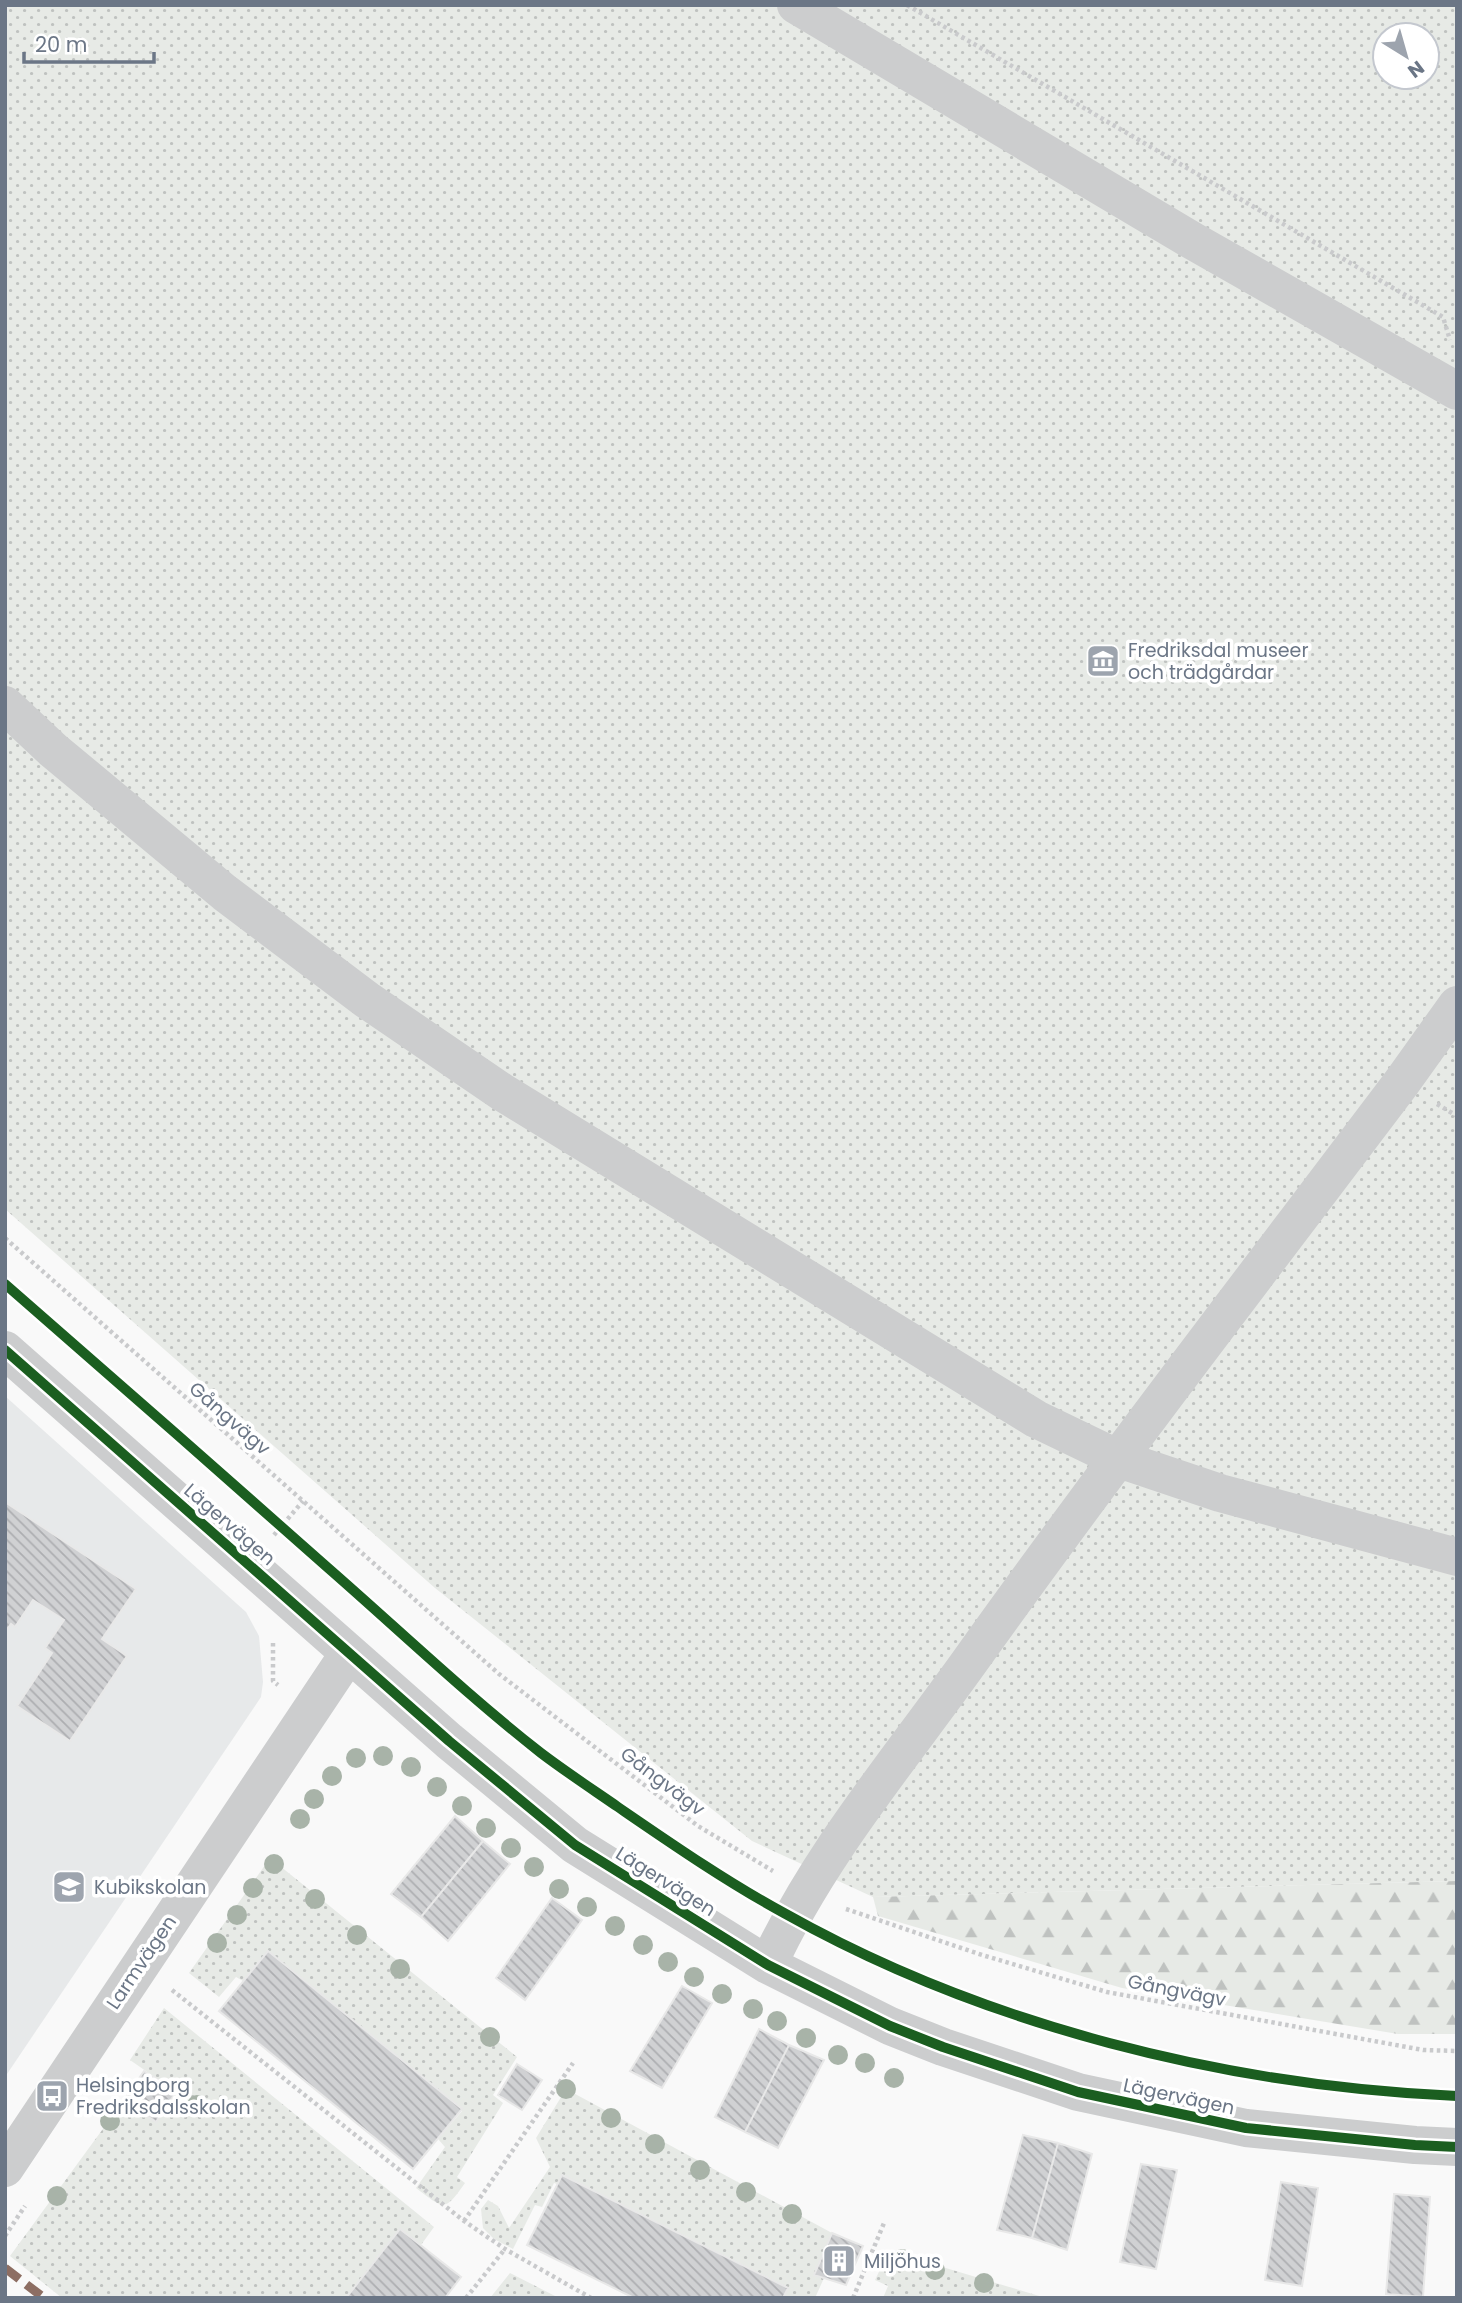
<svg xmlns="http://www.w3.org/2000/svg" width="1462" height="2303" font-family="Poppins,sans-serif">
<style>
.built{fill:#e7e9ea}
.green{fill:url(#green-dots);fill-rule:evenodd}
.forest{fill:url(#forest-firs)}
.building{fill:url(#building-back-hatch);stroke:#e8e8e8;stroke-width:2}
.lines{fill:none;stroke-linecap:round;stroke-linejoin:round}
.path{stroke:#c9cacc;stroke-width:4.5;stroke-dasharray:3.5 3.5;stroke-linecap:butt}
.minor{stroke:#cccdce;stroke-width:38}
.quiet{stroke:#8d6e63;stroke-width:9;stroke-dasharray:18 9;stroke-linecap:butt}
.cycleway-casing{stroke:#fff;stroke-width:15}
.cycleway{stroke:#1b5e20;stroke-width:10}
.tree{fill:#a8b3a8}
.labels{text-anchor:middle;stroke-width:7;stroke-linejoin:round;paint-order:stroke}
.poi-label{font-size:19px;fill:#6b7686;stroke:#fff;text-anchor:start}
.street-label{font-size:19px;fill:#6b7686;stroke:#fff}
</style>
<defs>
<pattern id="green-dots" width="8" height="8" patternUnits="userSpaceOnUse" patternTransform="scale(1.75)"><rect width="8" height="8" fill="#e7eae6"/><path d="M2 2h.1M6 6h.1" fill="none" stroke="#bfc2c0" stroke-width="1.8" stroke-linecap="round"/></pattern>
<pattern id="forest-firs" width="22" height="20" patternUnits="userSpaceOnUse" patternTransform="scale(1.75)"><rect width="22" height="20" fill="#e7eae6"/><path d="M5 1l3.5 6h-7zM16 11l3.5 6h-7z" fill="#bfc2c0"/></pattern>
<pattern id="building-back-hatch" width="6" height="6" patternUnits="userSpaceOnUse" patternTransform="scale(1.75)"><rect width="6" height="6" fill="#d0d1d3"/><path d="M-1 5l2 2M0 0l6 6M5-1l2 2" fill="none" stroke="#adaeb1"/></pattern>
</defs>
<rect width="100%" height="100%" fill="#f9f9f9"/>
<path class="built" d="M5 1396 246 1612 259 1636 263 1682 261 1697 5 2077Z"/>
<path class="green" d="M5 5H1457V1881L873 1897 752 1841 435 1588 5 1209ZM1385 35H1427V77H1385Z
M270 1858 517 2057 493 2095 503 2103 457 2177 465 2183C444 2213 444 2209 416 2188L445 2147 438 2139 462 2111 276 1958 260 1960 243 1981 236 1977 219 1997 189 1973Z
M164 2008 434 2227 421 2245 400 2229 346 2298H62L10 2256 124 2100 156 2122 176 2092 130 2060Z
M566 2089 832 2233 824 2278 815 2298H783L787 2287 563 2175 557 2184 554 2183 542 2207 535 2205 513 2249 494 2239 483 2228 481 2209 488 2200 498 2206 509 2228 550 2167 536 2138Z
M889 2251 1046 2298H883L888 2286 875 2280Z
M510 2273 559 2298H490Z"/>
<path class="forest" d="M1457 1881V2034H1398L1122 1988 878 1916 873 1897Z"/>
<path class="building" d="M5 1502 136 1589 102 1639 127 1656 70 1741 17 1706 52 1653 45 1648 64 1620 33 1600 15 1627 11 1624 5 1632Z
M455 1816 483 1841 421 1917 391 1894Z
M483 1841 510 1864 448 1941 421 1917Z
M552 1898 582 1920 525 2000 496 1978Z
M268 1951 462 2109 413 2169 219 2011Z
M682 1986 712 2003 662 2088 630 2071Z
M759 2029 789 2045 745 2132 715 2117Z
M789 2045 824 2060 778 2148 745 2132Z
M517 2064 542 2080 522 2110 498 2095Z
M144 2071 176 2092 156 2122 124 2100Z
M1023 2135 1058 2143 1032 2238 997 2230Z
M1058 2143 1092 2154 1067 2250 1032 2238Z
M1141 2164 1177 2170 1156 2269 1120 2262Z
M562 2175 788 2288 783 2298H634L527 2245Z
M1281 2182 1318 2188 1302 2286 1265 2280Z
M1394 2194 1430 2197 1423 2297 1386 2294Z
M400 2229 461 2277 445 2298H346Z
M832 2233 863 2246 846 2285 814 2275Z"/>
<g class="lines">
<path class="path" d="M907 5 1443 317 1450 340
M1437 1104 1457 1116
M5 1238 499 1674 698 1826 773 1871
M274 1535 303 1501
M273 1643V1681L278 1685
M846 1909 982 1955 1107 1992 1423 2050 1457 2051
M172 1990 464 2221 505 2249 591 2298
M464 2221 573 2063
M5 2236 25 2206
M466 2298 505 2249
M853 2298 884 2223"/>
<path class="minor" d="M796 5 1193 241 1457 391
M5 705 53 750 225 893 367 1000 502 1092 1036 1419 1119 1459 1220 1493 1457 1557
M5 1350 449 1741 575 1845 768 1965 890 2026 943 2047 1078 2092 1246 2128 1415 2145 1457 2147
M768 1965C818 1856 900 1759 970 1661 1110 1465 1257 1274 1402 1082L1457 1005
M5 2168 349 1653"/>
<path class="quiet" d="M5 2268 44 2298"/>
<defs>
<path id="cycleway" d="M5 1284C113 1378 220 1472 327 1567 398 1629 467 1695 541 1753 566 1772 592 1789 618 1807 672 1844 727 1882 784 1913 985 2026 1227 2086 1457 2096
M5 1350 449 1741 575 1845 768 1965 890 2026 943 2047 1078 2092 1246 2128 1415 2145 1457 2147"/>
</defs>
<use href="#cycleway" class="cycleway-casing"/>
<use href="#cycleway" class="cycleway"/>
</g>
<g class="tree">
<circle cx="383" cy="1756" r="10"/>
<circle cx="356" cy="1758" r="10"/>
<circle cx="411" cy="1767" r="10"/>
<circle cx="332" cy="1776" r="10"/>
<circle cx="437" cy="1787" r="10"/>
<circle cx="314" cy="1799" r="10"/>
<circle cx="462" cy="1806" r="10"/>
<circle cx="300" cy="1819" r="10"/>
<circle cx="486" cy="1828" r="10"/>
<circle cx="511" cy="1848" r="10"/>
<circle cx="274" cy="1864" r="10"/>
<circle cx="534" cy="1867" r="10"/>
<circle cx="253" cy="1888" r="10"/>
<circle cx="559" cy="1889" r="10"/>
<circle cx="315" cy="1899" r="10"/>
<circle cx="587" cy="1907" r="10"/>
<circle cx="237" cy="1915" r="10"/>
<circle cx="615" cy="1926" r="10"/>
<circle cx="357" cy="1935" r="10"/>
<circle cx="217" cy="1943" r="10"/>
<circle cx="643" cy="1945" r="10"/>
<circle cx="668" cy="1962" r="10"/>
<circle cx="400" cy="1969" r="10"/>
<circle cx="694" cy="1977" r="10"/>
<circle cx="722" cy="1994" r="10"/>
<circle cx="753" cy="2009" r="10"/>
<circle cx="777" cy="2021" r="10"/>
<circle cx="490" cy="2037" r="10"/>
<circle cx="806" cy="2038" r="10"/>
<circle cx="838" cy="2055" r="10"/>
<circle cx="865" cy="2063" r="10"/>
<circle cx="894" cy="2078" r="10"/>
<circle cx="566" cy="2089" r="10"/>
<circle cx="197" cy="2105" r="10"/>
<circle cx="611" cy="2118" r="10"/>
<circle cx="110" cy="2121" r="10"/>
<circle cx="655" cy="2144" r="10"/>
<circle cx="700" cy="2170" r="10"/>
<circle cx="746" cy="2192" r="10"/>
<circle cx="57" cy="2196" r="10"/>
<circle cx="792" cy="2214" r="10"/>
<circle cx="902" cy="2259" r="10"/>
<circle cx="935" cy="2270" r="10"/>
<circle cx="984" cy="2283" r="10"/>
</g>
<defs>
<symbol id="museum-square" viewBox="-11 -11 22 22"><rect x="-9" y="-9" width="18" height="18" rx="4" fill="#9da4ae" stroke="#fff"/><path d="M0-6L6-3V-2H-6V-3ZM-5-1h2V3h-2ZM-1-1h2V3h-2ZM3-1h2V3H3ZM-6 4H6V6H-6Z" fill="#fff"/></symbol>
<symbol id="school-square" viewBox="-11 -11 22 22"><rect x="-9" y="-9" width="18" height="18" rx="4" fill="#9da4ae" stroke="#fff"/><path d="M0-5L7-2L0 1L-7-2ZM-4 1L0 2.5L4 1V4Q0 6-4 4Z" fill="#fff"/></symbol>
<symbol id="bus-square" viewBox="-11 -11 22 22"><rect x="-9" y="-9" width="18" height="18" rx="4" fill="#9da4ae" stroke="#fff"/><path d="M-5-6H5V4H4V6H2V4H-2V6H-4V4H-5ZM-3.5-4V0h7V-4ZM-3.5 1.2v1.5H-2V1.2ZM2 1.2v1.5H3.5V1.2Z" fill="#fff"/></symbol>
<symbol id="building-square" viewBox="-11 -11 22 22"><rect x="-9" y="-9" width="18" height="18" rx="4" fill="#9da4ae" stroke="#fff"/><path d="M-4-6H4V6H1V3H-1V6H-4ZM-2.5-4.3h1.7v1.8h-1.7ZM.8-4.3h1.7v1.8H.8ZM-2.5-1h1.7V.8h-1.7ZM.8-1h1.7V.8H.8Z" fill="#fff"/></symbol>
</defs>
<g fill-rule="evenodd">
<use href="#museum-square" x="1084" y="642" width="38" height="38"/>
<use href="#school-square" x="50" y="1868" width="38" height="38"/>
<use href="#bus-square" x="33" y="2077" width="38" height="38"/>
<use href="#building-square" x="820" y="2242" width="38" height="38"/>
</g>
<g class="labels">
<g class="poi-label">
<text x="1128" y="657">Fredriksdal museer<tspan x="1128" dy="22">och trädgårdar</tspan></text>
<text x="94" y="1894">Kubikskolan</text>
<text x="76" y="2092">Helsingborg<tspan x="76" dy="22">Fredriksdalsskolan</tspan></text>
<text x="864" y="2268">Miljöhus</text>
</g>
<g class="street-label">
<text transform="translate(230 1418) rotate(41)" y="7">Gångvägv</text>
<text transform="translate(230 1524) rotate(41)" y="7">Lägervägen</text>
<text transform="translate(663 1781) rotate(37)" y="7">Gångvägv</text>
<text transform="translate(666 1881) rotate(32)" y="7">Lägervägen</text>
<text transform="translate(141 1962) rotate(-56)" y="7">Larmvägen</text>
<text transform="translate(1177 1990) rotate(11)" y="7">Gångvägv</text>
<text transform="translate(1179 2096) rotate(12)" y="7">Lägervägen</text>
</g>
</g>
<rect width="1462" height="2303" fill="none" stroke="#6b7686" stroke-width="14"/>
<g transform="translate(1406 56) rotate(143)"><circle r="33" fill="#ffffff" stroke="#c4c8cf" stroke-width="2"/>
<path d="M0-5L12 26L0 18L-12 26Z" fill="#9da4ae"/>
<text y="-10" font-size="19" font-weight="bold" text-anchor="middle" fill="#6b7686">N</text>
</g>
<path d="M24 52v10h130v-10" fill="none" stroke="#6b7686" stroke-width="3.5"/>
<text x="35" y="52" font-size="21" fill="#6b7686" stroke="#ffffff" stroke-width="5" paint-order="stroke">20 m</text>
</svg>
